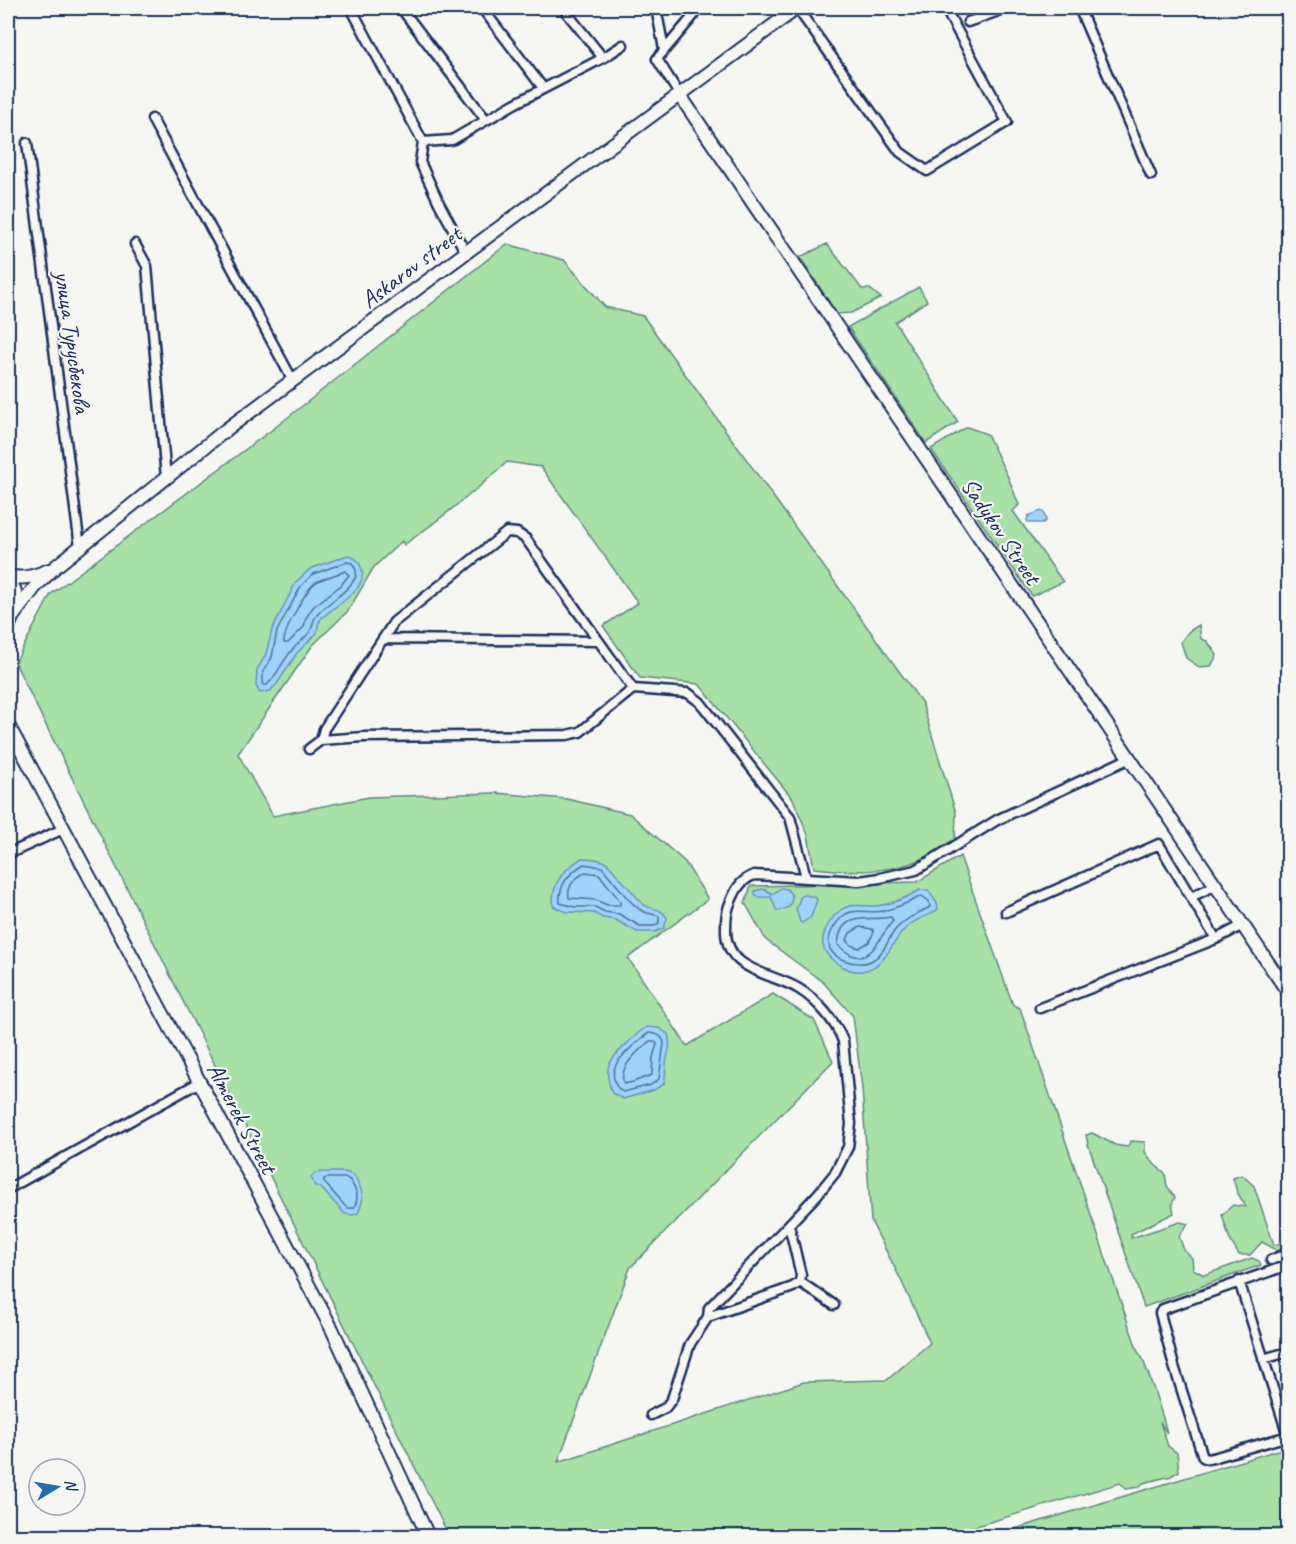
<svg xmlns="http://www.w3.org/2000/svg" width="1296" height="1544" font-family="Caveat,sans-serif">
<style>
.green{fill:#a7e1a6;stroke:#618882;stroke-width:1.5}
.water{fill:#9dd3fc;stroke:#6991bd;stroke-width:1.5}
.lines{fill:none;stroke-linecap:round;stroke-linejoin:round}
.shore{stroke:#4f719d;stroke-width:1.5}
.street-casing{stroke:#1b2f5e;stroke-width:13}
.secondary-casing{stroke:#1b2f5e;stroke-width:16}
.street{stroke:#f6f6f2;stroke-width:8}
.secondary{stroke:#f6f6f2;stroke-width:12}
.labels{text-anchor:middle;stroke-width:4.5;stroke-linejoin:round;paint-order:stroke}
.street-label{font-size:24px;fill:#1b2f5e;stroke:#f6f6f2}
</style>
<rect width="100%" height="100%" fill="#f6f6f2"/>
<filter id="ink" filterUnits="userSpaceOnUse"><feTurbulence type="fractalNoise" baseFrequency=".0167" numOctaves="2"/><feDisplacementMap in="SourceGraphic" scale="12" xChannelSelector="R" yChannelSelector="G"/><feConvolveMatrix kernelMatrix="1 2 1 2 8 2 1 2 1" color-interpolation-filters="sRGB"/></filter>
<g filter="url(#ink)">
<path class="green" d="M507 244 564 260 605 307 643 316 922 703 956 813 955 840C945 846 934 854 922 859 890 874 849 872 814 868L808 835 793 799 699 684 640 678 603 626 638 603 541 467 507 462C475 492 440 519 404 545L402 541 374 567 348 611 312 646 238 754 273 816 369 797 496 793 567 799 630 814 685 862 708 899 628 958 687 1046 773 994 814 1020 833 1061 630 1268 558 1462 804 1382 887 1380 930 1343 901 1280 871 1221 862 1088 853 1016 823 982 766 940 745 903 751 886 917 882 960 856 1013 1005 1020 1008 1138 1352C1145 1359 1144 1365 1148 1373 1155 1393 1162 1412 1167 1433L1160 1422 1168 1446 1177 1453 1179 1471 1171 1476 1143 1483 1139 1487 1126 1489 1124 1486 1120 1483 943 1536H449L15 663 51 594 277 426Z
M827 244 862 289H870L881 298 851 313 837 314 800 257Z
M919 287 927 301 895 322 958 422 926 443 848 327Z
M967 427 987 434 1008 477 1019 505 1013 511 1063 582 1032 596 931 449Z
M1199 625 1201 639 1207 641 1217 655 1211 666 1199 667 1186 658 1181 642 1189 631Z
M1092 1133 1115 1145 1127 1147 1131 1141 1145 1142V1152L1155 1165 1165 1173 1167 1186 1175 1197 1172 1204 1174 1213 1131 1234V1238L1180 1222 1188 1224 1179 1236 1184 1250 1192 1258 1193 1269 1204 1275 1252 1258 1259 1261 1261 1265 1144 1307 1088 1144 1086 1135Z
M1242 1175 1254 1186 1274 1245 1288 1241V1249L1277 1254 1275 1249 1262 1242 1250 1255H1239L1230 1240 1222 1215 1233 1205 1246 1207 1237 1192 1233 1178Z
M1288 1447V1536H991Z"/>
<path class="water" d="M1041 511 1044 513 1046 520 1043 523H1029L1027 521 1028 516Z
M348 555C355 558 359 560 361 567 370 591 333 605 321 619 317 624 318 627 317 633L297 653 277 684 270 691 260 693 256 686 257 670 266 654 272 630 296 582 310 569Z
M582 858 596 859 606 862 643 904C652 911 661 906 667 918L664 928 655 932H637L616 920 603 918 594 913 567 912 553 906C552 882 563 870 582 858Z
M781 888 787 889 792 896 791 902 789 907 779 911 776 909 771 897H758L755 894V891C763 888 766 889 772 894Z
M920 890H928L937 903 938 909C929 917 916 918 907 927 891 941 887 967 862 971 848 973 825 959 823 945 821 933 832 916 841 910 852 902 865 907 877 906 891 904 908 897 920 890Z
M805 895 815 897 817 900 811 917 802 923 800 922 796 909 801 896Z
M646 1027 659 1028 668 1034C671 1044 669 1049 667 1058 665 1066 666 1075 664 1084L654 1090 623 1099 612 1093C609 1085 606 1073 609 1065 612 1056 638 1033 646 1027Z
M324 1172H345L354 1175C362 1189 366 1197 358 1213L353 1215 345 1214 320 1187 315 1186 311 1177 315 1173Z"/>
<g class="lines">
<path class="shore" d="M347 562 352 563C357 569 358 574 354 580 345 595 328 601 317 615 312 620 314 626 310 631 306 638 299 642 294 648 283 659 278 675 267 685H263V672L272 657 277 631 301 586 313 574Z
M345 571 349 575 341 585 313 607 306 618 304 627 288 643H284C283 632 307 586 318 581 326 577 336 575 345 571Z
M584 864 602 867 628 899 639 909 644 912 659 916V923L654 926H640L619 914 605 912 595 907H575L560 903C558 885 569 873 584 864Z
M586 872 599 874 620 901V905H607L596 900 569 898C567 885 575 878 586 872Z
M922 896 929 901 930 907C917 914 906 918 896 929 887 940 884 955 871 961 859 967 830 960 829 944 828 934 836 922 843 916 854 907 870 914 883 911 896 908 910 902 922 896Z
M891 917 893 921C875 941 869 975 838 945 840 910 867 922 891 917Z
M860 927 872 929 874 932 869 942 859 948 851 945 847 940 850 933Z
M649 1033C657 1034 662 1035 664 1043L659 1079 651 1085 623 1092C615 1088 611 1076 615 1067 618 1058 641 1038 649 1033Z
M650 1041H655L657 1044 653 1057 652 1075 633 1082 624 1084C617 1068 638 1051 650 1041Z
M327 1178H345L350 1180C356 1190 360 1197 354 1208H348L345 1206 324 1182V1179Z"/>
<defs>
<path id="street" d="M351 8 423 142 420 162 439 203 466 253
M401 8 486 120
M482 8 543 88
M563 8 603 58
M656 8 664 49
M1079 8 1151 175
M802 15 900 152 927 171 1007 122 945 8
M968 22 1007 8
M679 94 657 59 700 8
M152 119 293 381
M423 142 452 140 514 104 603 58 623 45
M27 143 80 547
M135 244 147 266 166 478
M383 639 598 641
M321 740 364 737 567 735 580 732 633 689
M309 749 321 740 324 729 394 622 507 532 517 533 526 539 633 689 688 693 700 702 790 817 806 877
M8 854 63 829
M1191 897 1216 885
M1006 912 1159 844 1216 939 1243 925
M1040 1008 1216 939
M8 1189 198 1083
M1271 1260 1288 1253
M1288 1265 1163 1309 1160 1313 1174 1366 1203 1457 1207 1459 1213 1458 1288 1436
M1239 1281 1288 1436
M800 1282 834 1305
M708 1317 793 1287 800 1282 801 1275 789 1225
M1263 1359 1288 1352
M651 1415 665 1408 672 1399 690 1344 708 1317 709 1308 817 1195 835 1173 848 1147 851 1124 843 1041C836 1022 817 1000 799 989 771 972 725 972 726 929 726 920 726 914 729 906 735 891 739 881 754 875L859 881 880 878 916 870 997 820 1130 758"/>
<path id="secondary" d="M679 94 1288 992
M8 576C23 580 35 576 49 570
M8 580C22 594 15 612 8 627
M13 616 35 587 55 567 227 429 797 8
M8 725 332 1329 428 1536"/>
</defs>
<use href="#street" class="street-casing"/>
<use href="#secondary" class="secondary-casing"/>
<use href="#street" class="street"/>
<use href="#secondary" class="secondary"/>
</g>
</g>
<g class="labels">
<g class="street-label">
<text transform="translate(411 267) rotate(-37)" y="8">Askarov street</text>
<text transform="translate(73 342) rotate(82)" y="8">улица Турусбекова</text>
<text transform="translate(1001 531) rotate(56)" y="8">Sadykov Street</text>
<text transform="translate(242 1118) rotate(62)" y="8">Almerek Street</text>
</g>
</g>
<rect width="1296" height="1544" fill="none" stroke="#f6f6f2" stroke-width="30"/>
<rect x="15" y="15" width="1266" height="1514" fill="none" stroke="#1b2f5e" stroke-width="2" filter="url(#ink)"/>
<g transform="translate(57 1487) rotate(79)"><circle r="28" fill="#f6f6f2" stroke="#9ea6b7" stroke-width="1.5"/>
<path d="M0-4.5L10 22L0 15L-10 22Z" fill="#1f6fb2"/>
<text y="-9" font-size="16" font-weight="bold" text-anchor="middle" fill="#1b2f5e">N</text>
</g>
</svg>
